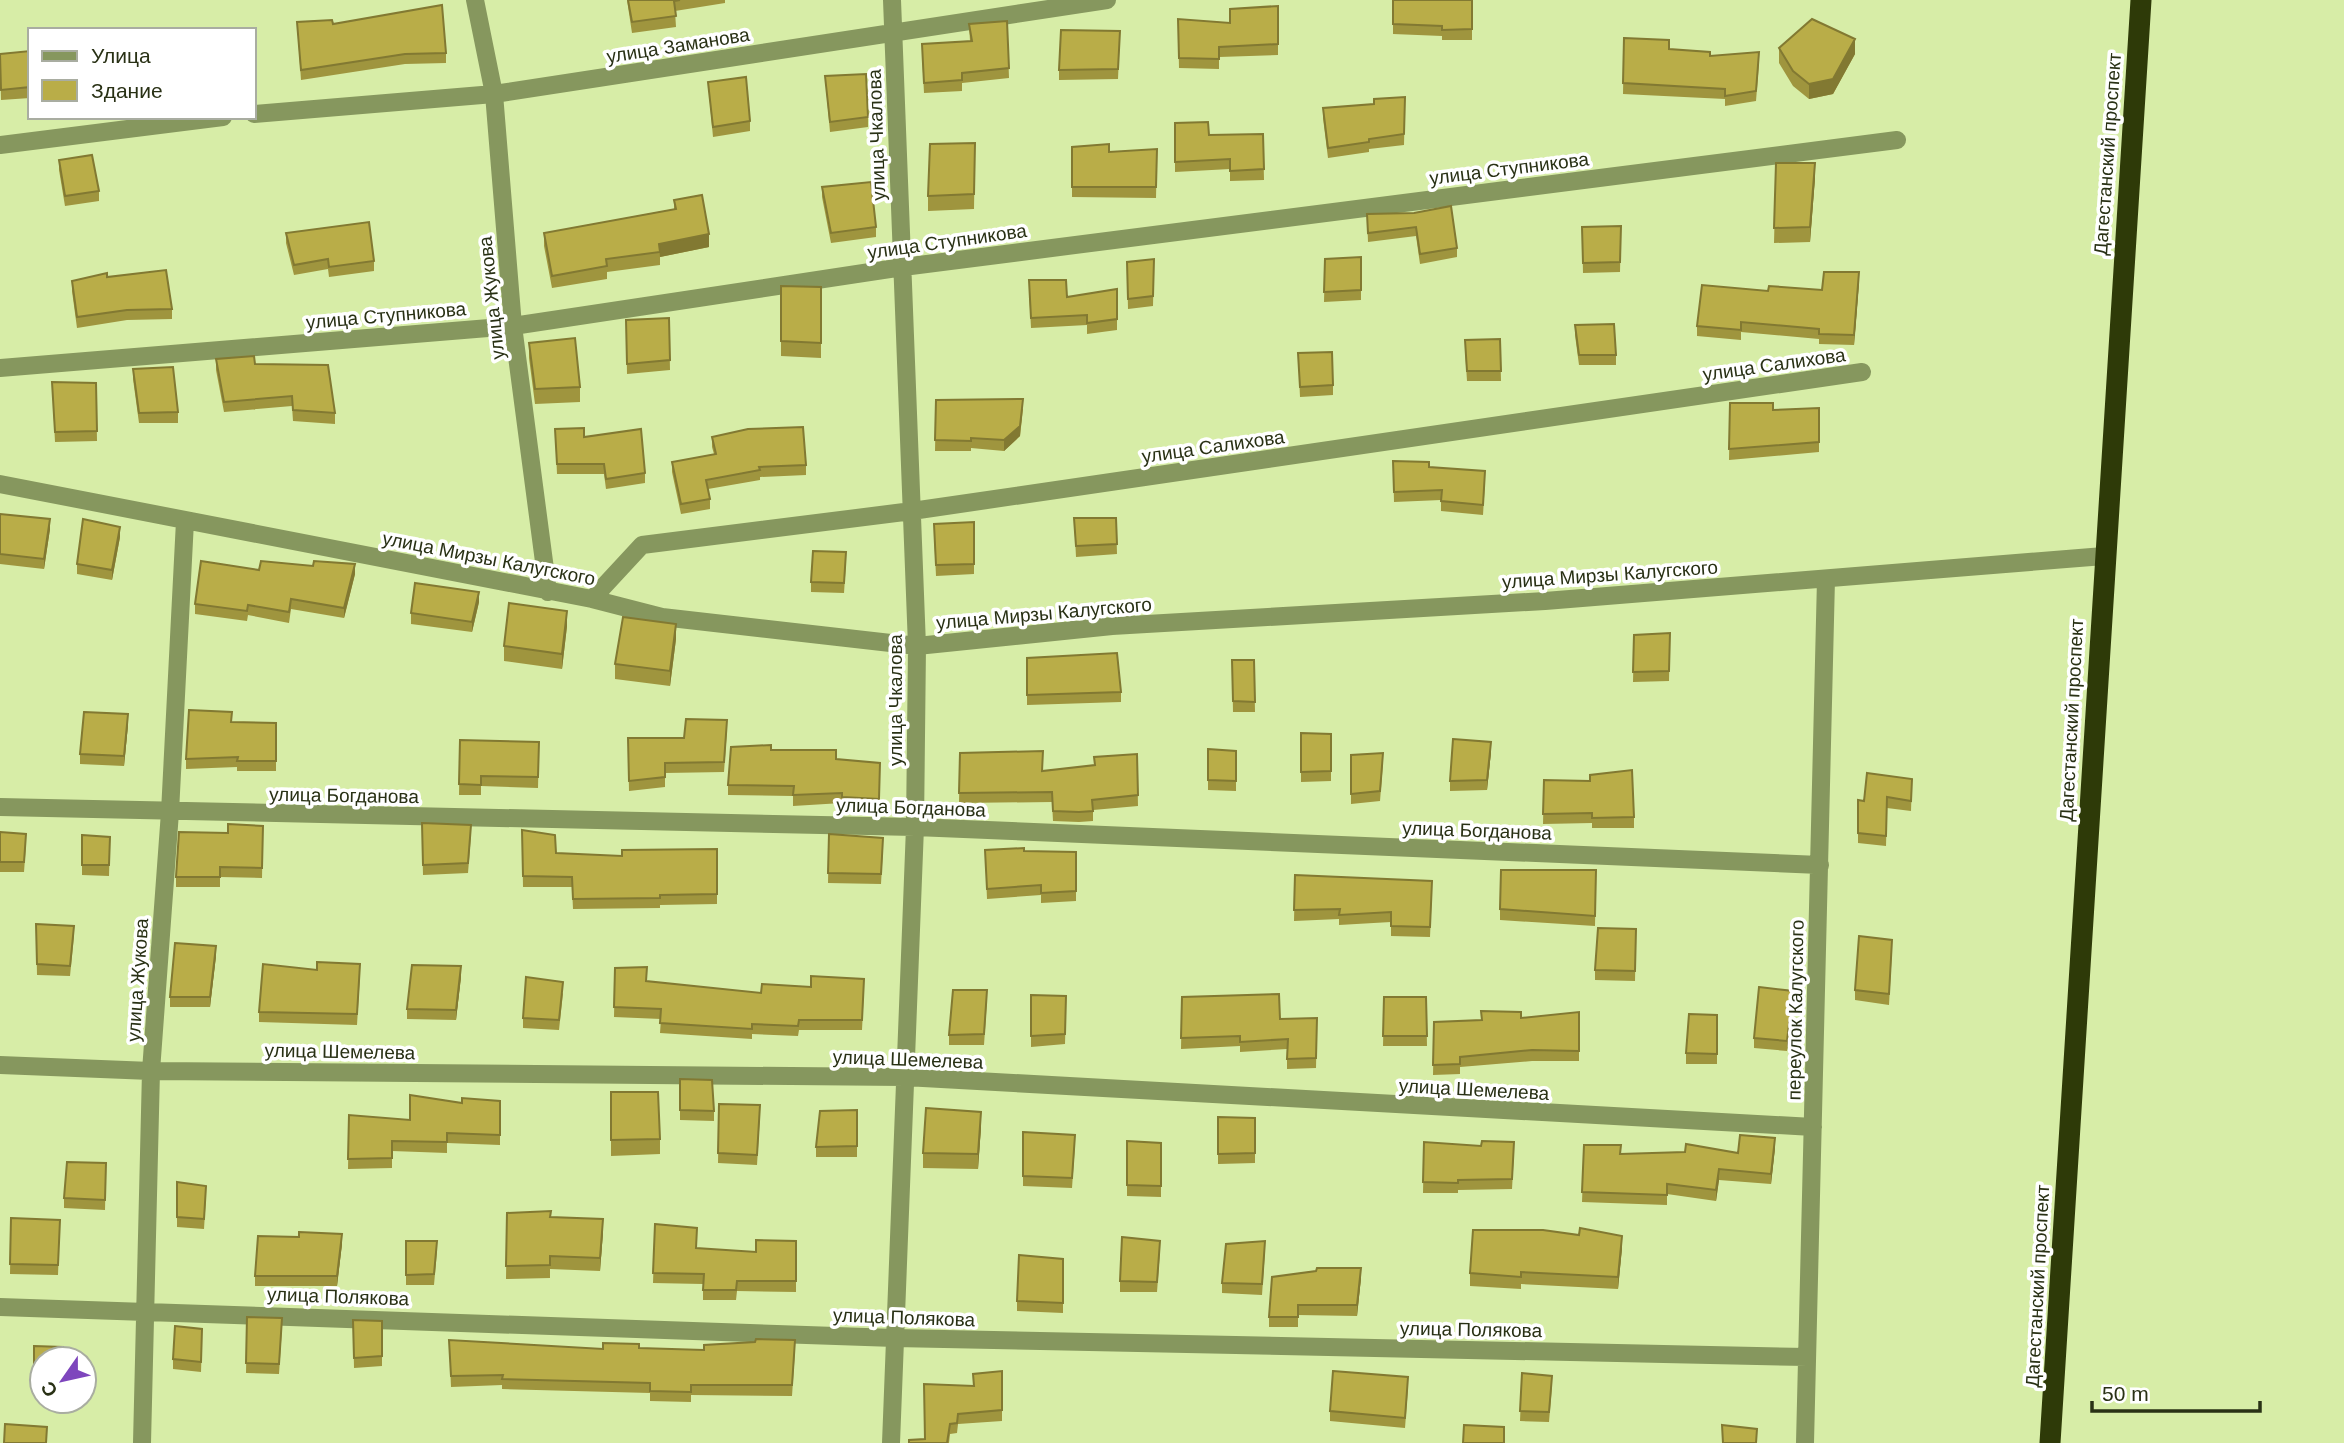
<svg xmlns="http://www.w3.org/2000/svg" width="2344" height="1443" font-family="Arial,sans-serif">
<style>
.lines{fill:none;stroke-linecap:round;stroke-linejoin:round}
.minor{stroke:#86975e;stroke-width:18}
.highway{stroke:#2e3a08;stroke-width:21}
.wall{fill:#9f953e}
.shaded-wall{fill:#827932}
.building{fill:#b9ad48;stroke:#827932;stroke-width:2}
.labels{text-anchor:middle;stroke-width:7;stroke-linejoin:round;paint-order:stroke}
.street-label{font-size:19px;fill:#293115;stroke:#fff}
</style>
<rect width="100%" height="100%" fill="#d7eda7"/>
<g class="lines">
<path class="minor" d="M475 0 494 94 513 326 548 592
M254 114 494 94 1107 0
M0 145 223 117
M0 368 513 326 903 267 1897 140
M0 484 592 599 662 617 917 646 1112 626 1545 601 2104 556
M592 599 642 545 912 511 1862 372
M0 807 915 827 1820 865
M0 1065 151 1071 905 1077 1813 1127
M0 1307 895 1338 1807 1357
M142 1443 151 1071 170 812 185 521
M891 1443 915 827 917 646 892 0
M1805 1443 1826 579"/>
<path class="highway" d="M2050 1443 2141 0"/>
</g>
<path class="wall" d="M627 0H725V3L675 11 676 27 632 33Z
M1393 0H1472V40H1442V36L1393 34Z
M1278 6V55L1219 57V69L1179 68 1178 19 1230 23Z
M1007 21 1009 78 962 83V91L924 93 922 54 970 41 969 24Z
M297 22 333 24 446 53V63L405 64 301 80Z
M1120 31 1118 79 1059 80V70Z
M1624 38 1669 49 1759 63 1756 101 1725 106V99L1623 94Z
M1779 48 1855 54 1833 94 1809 99 1793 86 1779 63Z
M30 51V98L1 100 0 54Z
M825 76 868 117V127L830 132Z
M708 82 750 121V131L713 137Z
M1405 97 1404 145 1369 149V152L1328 158 1323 118V108L1374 104Z
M1175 123 1209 135 1263 134 1264 180 1230 181V169L1175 172Z
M975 143 974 209 928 211V196Z
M1072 147 1109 152 1157 149 1156 198 1072 197Z
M59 160 99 191V201L65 206 59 170Z
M1776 163 1815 178 1810 242 1774 243Z
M822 187 876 227V237L831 243 822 197Z
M674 200 709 247 660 257V265L607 272V279L552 288 544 246V233L674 209Z
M1414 213 1457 248V257L1420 264 1416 236 1368 242 1367 214Z
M1621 226 1620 272 1583 273 1582 227Z
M286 233 374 261V271L329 277 328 269 294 275 286 243Z
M1361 257V300L1324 302 1325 259Z
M1154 259 1153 306 1128 309 1127 262Z
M107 277 172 309V319L127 320 77 328 72 291V281Z
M1859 282 1854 345 1819 344V339L1741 332V340L1697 336V326L1768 291 1822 290Z
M781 286 821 287V358L781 356Z
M1117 289V330L1087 334V325L1031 328 1029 290 1067 297Z
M669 318 670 370 627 374 626 320Z
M1575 325 1616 355V365H1579L1575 335Z
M1500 339 1501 381H1467L1465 350Z
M529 343 580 387V402L535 404 529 358Z
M1298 353 1333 385V395L1300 397Z
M216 359 255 364 335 413V424L293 421 292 406 224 412 216 370Z
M133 369 178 412V423H139L133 379Z
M52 382 96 383 97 441 55 442Z
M936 400 1023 409 1020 436 1004 451 971 448V451H935Z
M1730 403 1773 410 1819 408V452L1729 460Z
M555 429 584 437 645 473V483L606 489 604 474H557Z
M712 437 806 465V475L760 477V480L708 489 710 499V509L681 514 672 472V462L714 454 712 447Z
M1393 461 1429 467 1485 482 1483 515 1441 511V500L1394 502Z
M0 514 50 529 44 569 0 564Z
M1074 518H1116L1117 554 1076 557Z
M974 522V574L936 576 934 534Z
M120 537 112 580 77 574V564Z
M846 562 844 593 811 592V582Z
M259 570 355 574 344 618 291 609 289 623 248 615 247 621 195 614V604Z
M479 602 472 632 411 624V613Z
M567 626 562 669 504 661V646Z
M1670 633 1669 681 1633 682 1634 635Z
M676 639 670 686 615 679V664Z
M1027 658 1121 692V702L1027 705Z
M1232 660H1254L1255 712H1233Z
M232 722 276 723V771H237V767L186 769V759Z
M128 725 124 766 80 764V754Z
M727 730 724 772 665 773V787L629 791 628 738H684Z
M1301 733 1331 734V781L1301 782Z
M460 740 539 742 538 788 481 786V795H459Z
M1208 749 1236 751V791L1208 790Z
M771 750 836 759 880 763 879 810 842 808V803L793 806V796L728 795V785Z
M1491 752 1487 790 1450 791V781Z
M960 753 1042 771 1094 765V757L1137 754 1138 806 1093 810V821L1079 822 1053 821 1052 802 959 803Z
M1351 755 1383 763 1380 801 1351 804Z
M1912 779 1911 811 1887 808 1886 846 1858 843V800L1864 801Z
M1544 780 1634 817V828H1592V823L1543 824Z
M263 826 262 878 220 877V887H176V877L228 833Z
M522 830 556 853 622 856 717 849V904L660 905V908L573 909 572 887H523Z
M0 832 26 844 24 872H0Z
M422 834 471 835 468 873 423 875Z
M829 834 883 848 881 884 828 883Z
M82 835 110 837 109 876 82 875Z
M985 850 1076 852V901L1041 903V895L987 899Z
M1596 870 1595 926 1500 920V909Z
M1295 875 1432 891 1430 937 1391 936V922L1339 925V919L1294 921Z
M36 924 74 936 70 976 37 975Z
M1636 929 1635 981 1595 980V970Z
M1892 950 1889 1005 1855 1000V990Z
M216 956 210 1007H170V997Z
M615 968 647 981 761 993 864 989 862 1030H799L798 1036 752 1034V1039L660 1033 661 1019 614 1017Z
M360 975 357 1025 259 1022V1012Z
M461 977 456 1020 407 1019V1009Z
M563 993 559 1030 523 1028V1018Z
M1031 995 1066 1006 1065 1044 1031 1047Z
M1182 997 1280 1019 1317 1018 1316 1068 1287 1069V1049L1240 1052V1046L1181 1049Z
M1384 997H1426L1427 1046H1383Z
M987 1000 984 1045H949V1035Z
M1793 1001 1787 1051 1754 1048V1038Z
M1481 1011 1521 1018 1579 1012V1061H1532L1460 1067V1074L1433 1075 1434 1022 1481 1020Z
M1717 1015V1064H1686V1053Z
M680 1079 714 1111V1121L680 1120Z
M500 1101V1145L447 1143V1153L392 1151V1168L348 1169 349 1115 410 1120 462 1103Z
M719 1104 760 1115 757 1165 718 1163Z
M857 1110V1157H816V1147Z
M1218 1117 1255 1118V1163L1218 1164Z
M981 1127 978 1169 923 1168V1153Z
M1023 1132 1075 1145 1072 1188 1023 1186Z
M660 1139V1154L611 1156V1140Z
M1127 1141 1161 1143V1197L1127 1196Z
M1424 1142 1514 1153 1512 1189 1458 1190V1193H1423Z
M1584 1145 1620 1154 1738 1153 1775 1148 1771 1184 1719 1180 1716 1201 1667 1194V1205L1582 1202Z
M106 1163 105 1210 64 1208V1198Z
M177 1182 206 1196 204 1229 177 1227Z
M507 1213 550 1217 603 1232 600 1271 550 1269V1278L506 1279Z
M11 1218 60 1220 58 1275 10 1274Z
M655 1224 697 1238V1248L756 1252 796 1241V1292L737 1291 736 1300H703V1284L653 1283Z
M299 1237 342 1244 337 1286H255V1276Z
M406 1241 437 1251 434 1285H406Z
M1622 1248 1618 1289 1521 1284V1289L1470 1286V1273Z
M1160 1251 1157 1292H1120V1281Z
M1265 1251 1262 1295 1222 1293V1283Z
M1063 1259V1313L1017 1311V1301Z
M1361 1278 1357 1316 1298 1315V1327H1269V1317Z
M247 1317 282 1328 279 1374 246 1373Z
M353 1320 382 1321V1366L354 1368Z
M202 1339 201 1372 173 1369V1359Z
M449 1340 603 1349 639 1348 704 1350 795 1351 792 1396 691 1395V1402L650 1401V1393L502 1389V1385L451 1387Z
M34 1346 42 1359V1398L34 1397Z
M1002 1371V1421L958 1424 957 1433 950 1434 949 1443H909L925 1439 973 1386V1374Z
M1522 1373 1552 1386 1549 1422 1520 1421Z
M1408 1388 1405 1428 1330 1421V1411Z"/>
<path class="shaded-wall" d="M1855 39V54L1833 94 1809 99V84Z
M1815 163V178L1810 242V227Z
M709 234V247L660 257 659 244Z
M1859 272V282L1854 345V335Z
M1023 399 1020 436 1004 451V440Z
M50 519V529L44 569V559Z
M120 527V537L112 580V570Z
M355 564V574L344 618V608Z
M479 592V602L472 632V622Z
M567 611V626L562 669V654Z
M676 624V639L670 686V671Z
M128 714V725L124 766V756Z
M1491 742V752L1487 790V780Z
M216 946V956L210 1007V997Z
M461 966V977L456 1020V1010Z
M1793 991V1001L1787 1051V1041Z
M981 1112V1127L978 1169V1154Z
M1775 1138V1148L1771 1184V1174Z
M1719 1169V1180L1716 1201V1190Z
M603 1219V1232L600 1271V1258Z
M342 1234V1244L337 1286V1276Z
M1622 1236V1248L1618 1289V1277Z
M1361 1268V1278L1357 1316V1305Z"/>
<path class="building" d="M628 0H680L674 1 676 16 632 22Z
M1393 0H1472V29L1442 30V26L1393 24Z
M442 5 446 53 405 54 301 70 297 22 332 20 333 24Z
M1278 6V44L1219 47V59L1179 58 1178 19 1230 23V9Z
M1812 19 1855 39 1833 79 1809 84 1793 71 1779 48Z
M1007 21 1009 68 962 73V80L924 83 922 44 972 41 969 24Z
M1061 30 1120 31 1118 69 1059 70Z
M1624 38 1669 40V49L1710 52V56L1759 52 1756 91 1725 96V89L1623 83Z
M30 51V87L1 90 0 54Z
M866 74 868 117 830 122 825 76Z
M746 77 750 121 713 127 708 82Z
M1405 97 1404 134 1369 139V142L1328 148 1323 108 1374 104V99Z
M1208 122 1209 135 1263 134 1264 169 1230 171V159L1175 162V123Z
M975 143 974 194 928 196 930 144Z
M1109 144V152L1157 149 1156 187H1072V147Z
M92 155 99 191 65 196 59 160Z
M1776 163H1815L1810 227 1774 228Z
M871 182 876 227 831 233 822 187Z
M702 195 709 234 659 244 660 252 606 259 607 266 552 276 544 233 676 209 674 200Z
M1451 206 1457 248 1420 254 1416 227 1368 233 1367 214 1414 213Z
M369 222 374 261 329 267 328 259 294 265 286 233Z
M1621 226 1620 262 1583 263 1582 227Z
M1361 257V290L1324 292 1325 259Z
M1154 259 1153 296 1128 299 1127 262Z
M166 270 172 309 127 310 77 317 72 281 107 273V277Z
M1824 272H1859L1854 335 1819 334V329L1741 322V330L1697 326 1702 285 1768 291 1769 286 1822 290Z
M1029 280H1066L1067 297 1117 289V319L1087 323V315L1031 318Z
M781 286 821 287V343L781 341Z
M669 318 670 360 627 364 626 320Z
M1614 324 1616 355H1579L1575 325Z
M575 338 580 387 535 389 529 343Z
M1500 339 1501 371H1467L1465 340Z
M1332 352 1333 385 1300 387 1298 353Z
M254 356 255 364 328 365 335 413 293 410 292 396 224 402 216 359Z
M173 367 178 412 139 413 133 369Z
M52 382 96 383 97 431 55 432Z
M1023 399 1020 426 1004 440 971 438V441L935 440 936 400Z
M1730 403H1773V410L1819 408V442L1729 449Z
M803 427 806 465 759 467 760 470 706 480 710 499 681 504 672 462 716 454 712 437 748 429Z
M584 428V437L641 429 645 473 606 479 604 464H557L555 429Z
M1393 461 1429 462V467L1485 471 1483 505 1441 501 1442 490 1394 492Z
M0 514 50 519 44 559 0 554Z
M1074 518H1116L1117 544 1076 546Z
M83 519 120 527 112 570 77 564Z
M974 522V564L936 565 934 524Z
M813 551 846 552 844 583 811 582Z
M201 561 259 570 261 561 313 566 314 561 355 564 344 608 291 599 289 612 248 605 247 611 195 604Z
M415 583 479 592 472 622 411 613Z
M509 603 567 611 562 654 504 646Z
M623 617 676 624 670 671 615 664Z
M1670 633 1669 671 1633 672 1634 635Z
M1117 653 1121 692 1027 695V658Z
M1232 660H1254L1255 702 1233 701Z
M189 710 232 712 231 722 276 723V761H237L238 757 186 759Z
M84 712 128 714 124 756 80 754Z
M686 719 727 720 724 762 665 763V777L629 781 628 738H684Z
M1301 733 1331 734V771L1301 772Z
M1453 739 1491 742 1487 780 1450 781Z
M460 740 539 742 538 777 481 776V785L459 784Z
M771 745V750H836V759L880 763 879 799 842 797V793L793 795 794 786 728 785 731 747Z
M1208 749 1236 751V781L1208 780Z
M1043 751 1042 771 1095 765 1094 757 1137 754 1138 795 1092 800 1093 811 1079 812 1053 811 1052 792 959 793 960 753Z
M1383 753 1380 791 1351 794V755Z
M1632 770 1634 817 1592 818V813L1543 814 1544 780 1590 781V775Z
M1867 773 1912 779 1911 801 1887 797 1886 836 1858 833V800L1864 801Z
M422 823 471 825 468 863 423 865Z
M228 824 263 826 262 868 220 867V877H176L179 832 228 833Z
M522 830 555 835 556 853 622 856V850L717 849V894L660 895V898L573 899 572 877 523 876Z
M0 832 26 834 24 862H0Z
M829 834 883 838 881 874 828 873Z
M82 835 110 837 109 865H82Z
M1024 848V851L1076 852V891L1041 893V885L987 889 985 850Z
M1501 870H1596L1595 916 1500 909Z
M1295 875 1432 881 1430 927 1391 926V912L1339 915 1340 909 1294 910Z
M36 924 74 926 70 966 37 964Z
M1598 928 1636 929 1635 971 1595 970Z
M1859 936 1892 940 1889 994 1855 990Z
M175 943 216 946 210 997H170Z
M317 962 360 964 357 1014 259 1012 263 964 317 970Z
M412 965 461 966 456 1010 407 1009Z
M647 967 646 981 761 993 762 984 811 987V976L864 979 862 1020H799L798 1026 752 1024V1029L660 1023 661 1009 614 1007 615 968Z
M526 977 563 982 559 1020 523 1018Z
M1759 987 1793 991 1787 1041 1754 1038Z
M953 990H987L984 1034 949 1035Z
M1279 994 1280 1019 1317 1018 1316 1058 1287 1059 1288 1039 1240 1042V1036L1181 1038 1182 997Z
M1031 995 1066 996 1065 1034 1031 1036Z
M1384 997H1426L1427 1036H1383Z
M1481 1011 1521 1012V1018L1579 1012V1051L1532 1050 1460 1057V1064L1433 1065 1434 1022 1482 1020Z
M1689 1014 1717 1015V1054L1686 1053Z
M680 1079 712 1080 714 1111 680 1110Z
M611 1092H658L660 1139 611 1140Z
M410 1095 462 1103V1098L500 1101V1135L447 1133V1142L392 1141V1158L348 1159 349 1115 410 1120Z
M719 1104 760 1105 757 1155 718 1153Z
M926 1108 981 1112 978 1154 923 1153Z
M857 1110V1146L816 1147 820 1111Z
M1218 1117 1255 1118V1153L1218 1154Z
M1023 1132 1075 1135 1072 1178 1023 1176Z
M1740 1135 1775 1138 1771 1174 1719 1169 1716 1190 1667 1184V1195L1582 1192 1584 1145H1621L1620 1154 1685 1152 1686 1144 1738 1153Z
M1127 1141 1161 1143V1186L1127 1185Z
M1482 1141 1514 1142 1512 1179 1458 1180V1183L1423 1182 1424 1142 1481 1146Z
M67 1162 106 1163 105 1200 64 1198Z
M177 1182 206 1186 204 1219 177 1217Z
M551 1211 550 1217 603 1219 600 1258 550 1256V1265L506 1266 507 1213Z
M11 1218 60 1220 58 1265 10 1264Z
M655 1224 697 1228 696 1248 756 1252V1240L796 1241V1281H737L736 1290H703L704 1274 653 1273Z
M1580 1228 1622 1236 1618 1277 1521 1272V1277L1470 1273 1473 1230H1543L1579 1235Z
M299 1232 342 1234 337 1276H255L258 1236 299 1237Z
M1122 1237 1160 1241 1157 1282 1120 1281Z
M406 1241H437L434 1274 406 1275Z
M1265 1241 1262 1284 1222 1283 1226 1244Z
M1019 1255 1063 1259V1303L1017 1301Z
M1317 1268H1361L1357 1305H1298V1317H1269L1272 1277 1316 1271Z
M247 1317 282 1318 279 1364 246 1363Z
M353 1320 382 1321V1356L354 1358Z
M175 1326 202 1329 201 1362 173 1359Z
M756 1339 795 1340 792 1385H691V1392L650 1391V1383L502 1379 503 1375 451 1376 449 1340 603 1349V1343L639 1344V1348L704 1350V1345L755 1342Z
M34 1346 63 1347V1359H42V1388L34 1387Z
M1002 1371V1410L958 1414 957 1423 950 1424 947 1443H909V1440L925 1439 924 1384 974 1386 973 1374Z
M1333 1371 1408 1377 1405 1418 1330 1411Z
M1522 1373 1552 1376 1549 1412 1520 1411Z
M5 1424 47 1427 46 1443H4Z
M1464 1425 1504 1427V1443H1463Z
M1722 1425 1757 1429 1756 1443H1723Z"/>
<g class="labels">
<g class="street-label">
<text transform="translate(678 45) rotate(-9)" y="7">улица Заманова</text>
<text transform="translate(876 135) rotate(-92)" y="7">улица Чкалова</text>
<text transform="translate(2107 154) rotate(-86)" y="7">Дагестанский проспект</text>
<text transform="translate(1509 168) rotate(-7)" y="7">улица Ступникова</text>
<text transform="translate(947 241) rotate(-8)" y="7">улица Ступникова</text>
<text transform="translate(491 298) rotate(-96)" y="7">улица Жукова</text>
<text transform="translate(386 315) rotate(-5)" y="7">улица Ступникова</text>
<text transform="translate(1774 364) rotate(-8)" y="7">улица Салихова</text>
<text transform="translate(1213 446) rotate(-8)" y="7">улица Салихова</text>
<text transform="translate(489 558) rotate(11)" y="7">улица Мирзы Калугского</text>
<text transform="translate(1610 574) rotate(-4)" y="7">улица Мирзы Калугского</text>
<text transform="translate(1044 613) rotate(-5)" y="7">улица Мирзы Калугского</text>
<text transform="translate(895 700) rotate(-90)" y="7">улица Чкалова</text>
<text transform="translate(2071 720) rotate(-87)" y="7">Дагестанский проспект</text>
<text transform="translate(344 795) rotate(1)" y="7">улица Богданова</text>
<text transform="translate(911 807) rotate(2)" y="7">улица Богданова</text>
<text transform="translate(1477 830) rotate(2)" y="7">улица Богданова</text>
<text transform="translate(137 980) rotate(-86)" y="7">улица Жукова</text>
<text transform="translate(1795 1010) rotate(-89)" y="7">переулок Калугского</text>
<text transform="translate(340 1051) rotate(1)" y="7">улица Шемелева</text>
<text transform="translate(908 1059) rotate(2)" y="7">улица Шемелева</text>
<text transform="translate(1474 1089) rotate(3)" y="7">улица Шемелева</text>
<text transform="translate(2037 1286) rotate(-87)" y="7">Дагестанский проспект</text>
<text transform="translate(338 1296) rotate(2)" y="7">улица Полякова</text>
<text transform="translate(904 1317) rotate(2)" y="7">улица Полякова</text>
<text transform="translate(1471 1329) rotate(1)" y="7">улица Полякова</text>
</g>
</g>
<rect x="28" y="28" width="228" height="91" fill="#ffffff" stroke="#a9ada1" stroke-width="2"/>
<rect x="42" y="51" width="35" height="10" fill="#86975e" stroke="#a9ada1" stroke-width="2"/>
<text x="91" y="63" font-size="21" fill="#293115">Улица</text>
<rect x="42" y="80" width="35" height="21" fill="#b9ad48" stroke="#a9ada1" stroke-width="2"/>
<text x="91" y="98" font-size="21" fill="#293115">Здание</text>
<g transform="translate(63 1380) rotate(236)"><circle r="33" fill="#ffffff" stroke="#a9ada1" stroke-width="2"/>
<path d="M0-5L12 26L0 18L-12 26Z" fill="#7e46bd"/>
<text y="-10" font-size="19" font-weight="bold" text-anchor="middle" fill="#293115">С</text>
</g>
<path d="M2092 1401v10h168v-10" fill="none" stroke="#293115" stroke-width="3.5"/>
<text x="2102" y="1401" font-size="21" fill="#293115" stroke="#ffffff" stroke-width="5" paint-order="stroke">50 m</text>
</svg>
